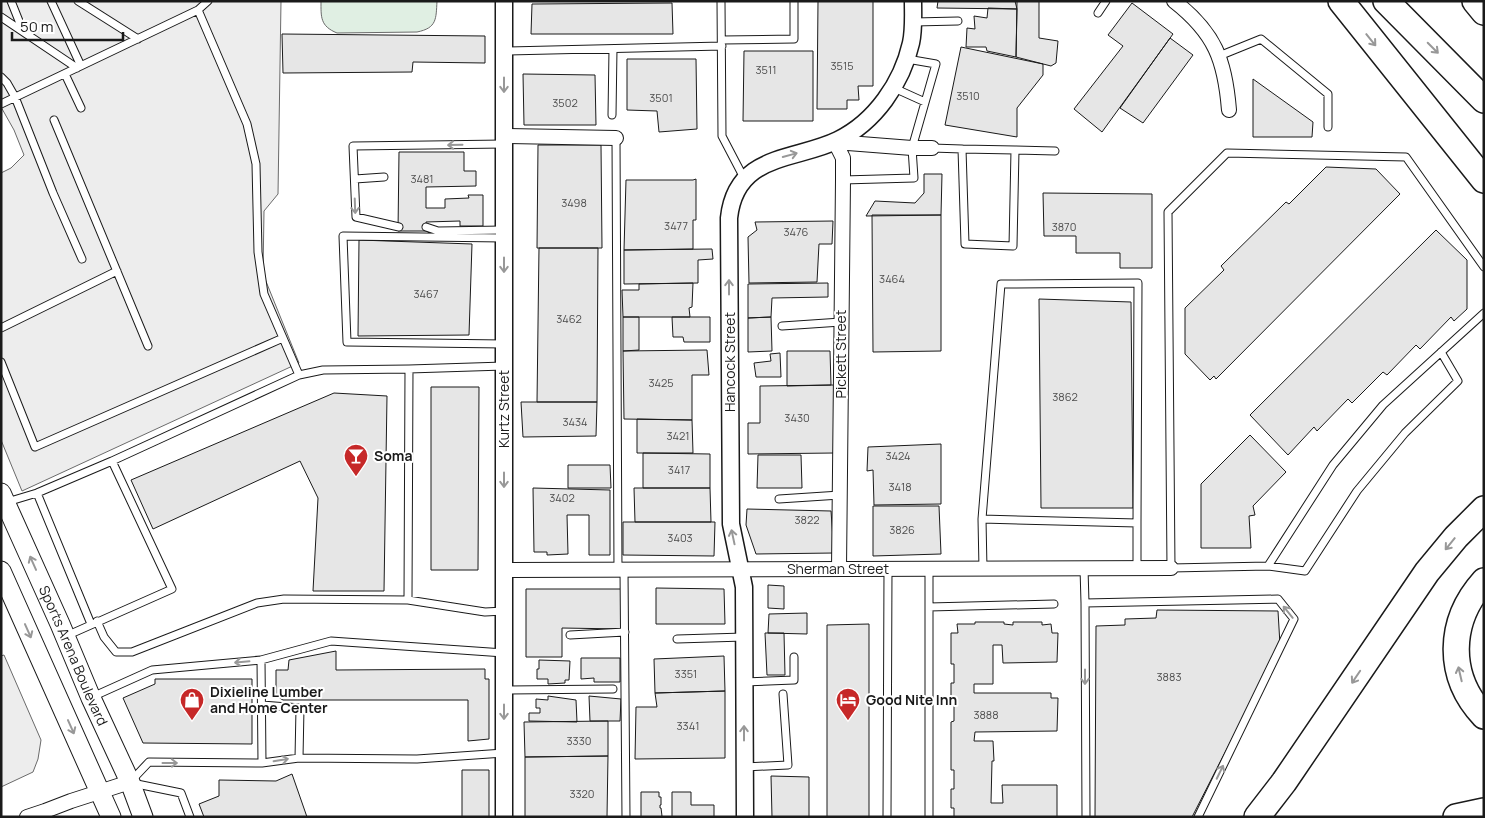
<svg xmlns="http://www.w3.org/2000/svg" width="1485" height="818" font-family="Manrope,sans-serif">
<style>
.green{fill:#e0efe3;stroke:#6a6a6a}
.parking{fill:#ededed;stroke:#6a6a6a}
.building{fill:#e6e6e6;stroke:#1a1a1a}
.lines{fill:none;stroke-linecap:round;stroke-linejoin:round}
.service-casing{stroke:#1a1a1a;stroke-width:9}
.minor-casing{stroke:#1a1a1a;stroke-width:16}
.tertiary-casing{stroke:#1a1a1a;stroke-width:19}
.secondary-casing{stroke:#1a1a1a;stroke-width:21}
.motorway-casing{stroke:#1a1a1a;stroke-width:28}
.service{stroke:#fff;stroke-width:7}
.minor{stroke:#fff;stroke-width:14}
.tertiary{stroke:#fff;stroke-width:16}
.secondary{stroke:#fff;stroke-width:19}
.motorway{stroke:#fff;stroke-width:25}
.oneway{stroke:#989898}
.labels{text-anchor:middle;stroke-width:4;stroke-linejoin:round;paint-order:stroke}
.number-label{font-size:11px;fill:#4d4d4d}
.street-label{font-size:14px;fill:#1a1a1a;stroke:#fff}
.poi-label{font-size:14px;font-weight:bold;fill:#1a1a1a;stroke:#fff;text-anchor:start}
</style>
<rect width="100%" height="100%" fill="#fff"/>
<path class="green" d="M321 1H437C436 19 437 28 417 32L337 33C320 26 321 17 321 1Z"/>
<path class="parking" d="M1 1H281L278 194 264 211 263 274 299 363 22 491 1 440V173L11 168 24 155 14 130 1 107Z
M4 655 41 740 38 759 33 772 1 787V656Z"/>
<path class="building" d="M818 1H873V86H858L859 100H847V109H817Z
M938 1H1015L1017 9 937 8Z
M1017 1H1039V38L1058 41 1056 63 1051 66 1016 57Z
M672 3 673 34H531L532 4Z
M1132 3 1173 34 1102 132 1074 109 1123 46 1108 35Z
M988 8 1017 9 1016 57 987 51 986 47H966L967 28 975 29 974 16 987 18Z
M282 34 485 36V63L413 62 412 72 283 73Z
M1170 38 1193 55 1143 123 1120 108Z
M961 47 1043 64V75L1017 108V137L945 125Z
M744 51H813V121H743Z
M627 59H696L697 129 659 132 657 111 627 110Z
M523 74 595 75 596 125H524Z
M1253 79 1313 122 1312 137H1253Z
M538 145H601L602 248H537Z
M399 152H464V171H476V186L426 187V208H445V199L469 198 468 195H483V226H460V221L426 222 427 231H398Z
M1326 167 1376 169 1400 194 1216 379 1214 376 1210 380 1185 354V308L1224 270 1221 266 1286 202 1289 204Z
M924 174H942L941 215 866 216 875 201 915 203 924 193Z
M696 179V220H693V249L624 250 626 180H693Z
M1043 193 1152 194V268H1120V253H1076V236H1044Z
M872 215H941V351L873 352Z
M833 221 832 244H819L817 282 749 283 748 237 757 230 755 222Z
M1436 230 1467 260V309L1454 321 1451 317 1420 349 1416 345 1387 375 1383 372 1352 403 1348 399 1317 431 1314 427 1288 455 1250 415Z
M359 240 472 244 469 335 358 336Z
M539 248H598L597 402H537Z
M712 249 713 259 698 260V283L624 284V250Z
M693 283 692 307 689 308 690 317H623L622 290H639V284Z
M828 283V297L772 298 771 317 748 318V284Z
M1039 299 1131 302 1133 508H1041Z
M623 317H639V350L623 351Z
M672 317H710V342H684L683 337H673Z
M771 317 772 351 748 352V318Z
M707 350 709 375H692V420L624 419 623 351Z
M787 351H830L831 385 787 386Z
M780 353 781 377H756L754 363 771 361 770 354Z
M834 385V453L748 454V423H760V386Z
M431 387H479L478 570H431Z
M334 393 387 396 384 591H313L318 498 300 461 153 529 131 480Z
M521 402H597L596 436 523 437Z
M637 419 692 420 693 453H637Z
M1250 435 1286 472 1253 506 1255 515 1249 516 1251 548H1201V484Z
M941 444V504L874 505 873 470 867 471 868 447Z
M643 453 710 454V488H643Z
M758 455H801L802 488H757Z
M568 465H610L611 488H568Z
M533 488 610 490V555H589V515H567L568 554 547 555V552H534Z
M634 488H710L711 522H635Z
M873 506H939L941 554 873 556Z
M747 509 831 511 834 553 756 554 746 525Z
M623 522H715L714 556 623 555Z
M768 585 784 586V609L768 608Z
M656 588 724 589 725 624H656Z
M526 589H621V629L562 628V657H526Z
M1157 610 1278 611 1280 645 1192 817H1095L1096 626 1125 625V619L1156 618Z
M807 613V634L768 633 769 614Z
M975 622H1004V624L1013 625V622H1042V625L1051 624 1052 633H1058L1057 662 1003 663 1002 645H993V684H974V693H1051V698H1058L1057 731 975 732 974 741H993L994 761H992L991 803H1003L1002 785H1057V817H954V808H951V789H954V770H951V722L954 721V702L951 703V683H954V664H951V633H958L957 624H975Z
M869 624V817H827V625Z
M765 633H784L785 675H767Z
M336 651V670L485 669V679H489V739L468 741V700H283L276 696V670H288L289 660Z
M724 656 725 691 655 693 654 659Z
M581 658H620V682H594V678L581 679Z
M539 660 570 661 569 680H565V683L548 684V679H537V669H539Z
M155 679H252V744L143 743 123 698 155 684Z
M725 691V758L635 759 636 707H657L655 693Z
M548 696 576 700 577 722 529 721V713H540V708H536V699L548 700Z
M589 696 621 699 620 721H590Z
M608 721V756L525 757 524 722Z
M608 756 607 817H525V757Z
M462 770H489V817H462Z
M292 774 307 817H204L199 804 219 796V780L276 781Z
M771 776 809 777V817H772Z
M641 792H659V797H661V805H660V808H661L662 816 660 817H641Z
M672 792H691V805H714V817H672Z"/>
<g class="lines">
<defs>
<path id="service" d="M11 1 23 31
M51 1 81 66
M78 1 138 39
M721 1 722 136 745 180
M198 10 247 124 256 164 258 252 264 294 299 375
M1098 13 1106 1
M1 17 77 68
M914 22 958 21
M722 40 794 39V1
M505 51 722 46
M1219 56 1261 39 1328 94V127
M65 74 81 108
M1 77 7 83 15 97 53 193 82 259
M894 88 925 102
M1 104 198 10 208 1
M612 115 613 49
M54 120 148 346
M616 138 618 571
M932 148 962 149 965 244 1013 246 1015 150 1055 151
M962 149 1015 150
M355 179 384 177
M843 180 914 178 912 148 936 64 907 59
M399 227 356 217 353 146 504 144
M426 227 438 231 503 230
M1484 267 1406 157 1227 153 1168 212 1171 568 1268 566 1333 465 1383 405 1484 313
M782 326 841 322
M1 328 117 271
M504 344 347 342 343 236 504 238
M1 362 35 447 283 338
M37 493 91 624
M779 499 840 495
M7 502 37 493 112 461 299 375 323 370 409 369 504 366
M982 519 1001 284 1138 283 1137 523
M1268 566 1305 571 1357 491 1405 433 1458 381 1441 352
M1084 568 1085 603
M983 569 982 519 1137 523V568
M624 570 626 817
M929 570V817
M408 600 409 369
M929 607 1054 604
M97 621 104 637 116 652H132L257 603 284 599 408 600 485 612 504 611
M570 635 625 632
M66 636 172 589 112 461
M677 639 744 637
M261 660 331 641 504 653
M744 682 794 680V657
M505 690 613 689
M92 697 152 670 261 660 262 763 149 762 132 780
M262 705 300 708 299 758
M262 763 299 758 417 759 504 753
M745 767 788 765 783 694
M132 783 181 793 190 817
M887 817 888 569
M1086 817 1085 603 1278 599 1294 619 1198 817"/>
<path id="minor" d="M1174 1C1215 33 1225 60 1229 110
M504 136 616 138
M839 569 843 180V158L835 142 912 148H932
M504 570 1171 568
M27 817 45 811 71 801 130 782"/>
<path id="tertiary" d="M504 817V1
M745 817 744 587 731 524 729 218C736 153 795 161 838 140 875 122 902 83 911 43 914 30 913 15 913 1"/>
<g id="secondary">
<path id="s1" d="M1 493 60 624 91 698 130 782 143 817"/>
<path d="M1 571 111 817"/>
</g>
<path id="motorway" d="M1341 1 1484 180
M1386 1 1484 100
M1475 1 1484 12
M1484 581C1448 621 1446 676 1484 716
M1257 817 1284 782 1427 572 1456 537 1484 509
M1456 817 1484 811"/>
</defs>
<use href="#service" class="service-casing"/>
<use href="#minor" class="minor-casing"/>
<use href="#tertiary" class="tertiary-casing"/>
<use href="#secondary" class="secondary-casing"/>
<use href="#motorway" class="motorway-casing"/>
<use href="#service" class="service"/>
<use href="#minor" class="minor"/>
<use href="#tertiary" class="tertiary"/>
<use href="#secondary" class="secondary"/>
<use href="#motorway" class="motorway"/>
</g>
<defs><path id="oneway-shaft" d="M-6 0H5M1.5-3L5.5 0L1.5 3" fill="none" stroke-width="1.6" stroke-linecap="round" stroke-linejoin="round" transform="scale(1.25)"/></defs>
<g class="oneway">
<use href="#oneway-shaft" transform="translate(1371 40) rotate(51)"/>
<use href="#oneway-shaft" transform="translate(1433 48) rotate(45)"/>
<use href="#oneway-shaft" transform="translate(504 85) rotate(90)"/>
<use href="#oneway-shaft" transform="translate(455 145) rotate(179)"/>
<use href="#oneway-shaft" transform="translate(790 155) rotate(-15)"/>
<use href="#oneway-shaft" transform="translate(355 206) rotate(88)"/>
<use href="#oneway-shaft" transform="translate(504 265) rotate(90)"/>
<use href="#oneway-shaft" transform="translate(729 287) rotate(-90)"/>
<use href="#oneway-shaft" transform="translate(504 480) rotate(90)"/>
<use href="#oneway-shaft" transform="translate(733 537) rotate(-102)"/>
<use href="#oneway-shaft" transform="translate(1450 544) rotate(129)"/>
<use href="#oneway-shaft" transform="translate(33 563) rotate(-114)"/>
<use href="#oneway-shaft" transform="translate(1288 612) rotate(-129)"/>
<use href="#oneway-shaft" transform="translate(28 631) rotate(66)"/>
<use href="#oneway-shaft" transform="translate(242 662) rotate(175)"/>
<use href="#oneway-shaft" transform="translate(1460 674) rotate(-103)"/>
<use href="#oneway-shaft" transform="translate(1085 677) rotate(90)"/>
<use href="#oneway-shaft" transform="translate(1356 677) rotate(124)"/>
<use href="#oneway-shaft" transform="translate(504 712) rotate(90)"/>
<use href="#oneway-shaft" transform="translate(71 727) rotate(66)"/>
<use href="#oneway-shaft" transform="translate(744 733) rotate(-90)"/>
<use href="#oneway-shaft" transform="translate(281 760) rotate(-9)"/>
<use href="#oneway-shaft" transform="translate(170 763)"/>
<use href="#oneway-shaft" transform="translate(1220 772) rotate(-64)"/>
</g>
<defs>
<symbol id="bar-pin" viewBox="-11 -11 22 30"><path d="M0 17L-7.5 6A9.5 9.5 0 1 1 7.5 6Z" fill="#c62828" stroke="#fff"/><path d="M-6-5H6L.8 .8V4.5H3.5V6h-7V4.5H-.8V.8Z" fill="#fff"/></symbol>
<symbol id="shop-pin" viewBox="-11 -11 22 30"><path d="M0 17L-7.5 6A9.5 9.5 0 1 1 7.5 6Z" fill="#c62828" stroke="#fff"/><path d="M-5-2.5h2.3a2.7 3.5 0 0 1 5.4 0H5L5.5 6h-11ZM-1.5-2.5h3a1.5 2.3 0 0 0-3 0Z" fill="#fff"/></symbol>
<symbol id="hotel-pin" viewBox="-11 -11 22 30"><path d="M0 17L-7.5 6A9.5 9.5 0 1 1 7.5 6Z" fill="#c62828" stroke="#fff"/><path d="M-6-4.5h1.5V1H6V5H4.5V3h-9V5H-6ZM-4 0a1.8 1.8 0 1 1 3.6 0ZM.5 0V-2.5h3Q6-2.5 6 0Z" fill="#fff"/></symbol>
</defs>
<g fill-rule="evenodd">
<use href="#bar-pin" x="342" y="442" width="28" height="38"/>
<use href="#shop-pin" x="178" y="686" width="28" height="38"/>
<use href="#hotel-pin" x="834" y="686" width="28" height="38"/>
</g>
<g class="labels">
<g class="number-label">
<text x="842" y="70">3515</text>
<text x="766" y="74">3511</text>
<text x="968" y="100">3510</text>
<text x="661" y="102">3501</text>
<text x="565" y="107">3502</text>
<text x="422" y="183">3481</text>
<text x="574" y="207">3498</text>
<text x="676" y="230">3477</text>
<text x="1064" y="231">3870</text>
<text x="796" y="236">3476</text>
<text x="892" y="283">3464</text>
<text x="426" y="298">3467</text>
<text x="569" y="323">3462</text>
<text x="661" y="387">3425</text>
<text x="1065" y="401">3862</text>
<text x="797" y="422">3430</text>
<text x="575" y="426">3434</text>
<text x="678" y="440">3421</text>
<text x="898" y="460">3424</text>
<text x="679" y="474">3417</text>
<text x="900" y="491">3418</text>
<text x="562" y="502">3402</text>
<text x="807" y="524">3822</text>
<text x="902" y="534">3826</text>
<text x="680" y="542">3403</text>
<text x="686" y="678">3351</text>
<text x="1169" y="681">3883</text>
<text x="986" y="719">3888</text>
<text x="688" y="730">3341</text>
<text x="579" y="745">3330</text>
<text x="582" y="798">3320</text>
</g>
<g class="street-label">
<text transform="translate(841 354) rotate(-90)" y="5">Pickett Street</text>
<text transform="translate(730 362) rotate(-90)" y="5">Hancock Street</text>
<text transform="translate(504 409) rotate(-90)" y="5">Kurtz Street</text>
<text x="838" y="574">Sherman Street</text>
<text dy="5" stroke="none"><textPath href="#s1" startOffset="178">Sports Arena Boulevard</textPath></text>
</g>
<g class="poi-label">
<text x="374" y="461">Soma</text>
<text x="210" y="697">Dixieline Lumber<tspan x="210" dy="16">and Home Center</tspan></text>
<text x="866" y="705">Good Nite Inn</text>
</g>
</g>
<rect width="1485" height="818" fill="none" stroke="#1a1a1a" stroke-width="5"/>
<path d="M12 32v8h111v-8" fill="none" stroke="#1a1a1a" stroke-width="2.5"/>
<text x="20" y="32" font-size="15" fill="#1a1a1a" stroke="#ffffff" stroke-width="4" paint-order="stroke">50 m</text>
</svg>
